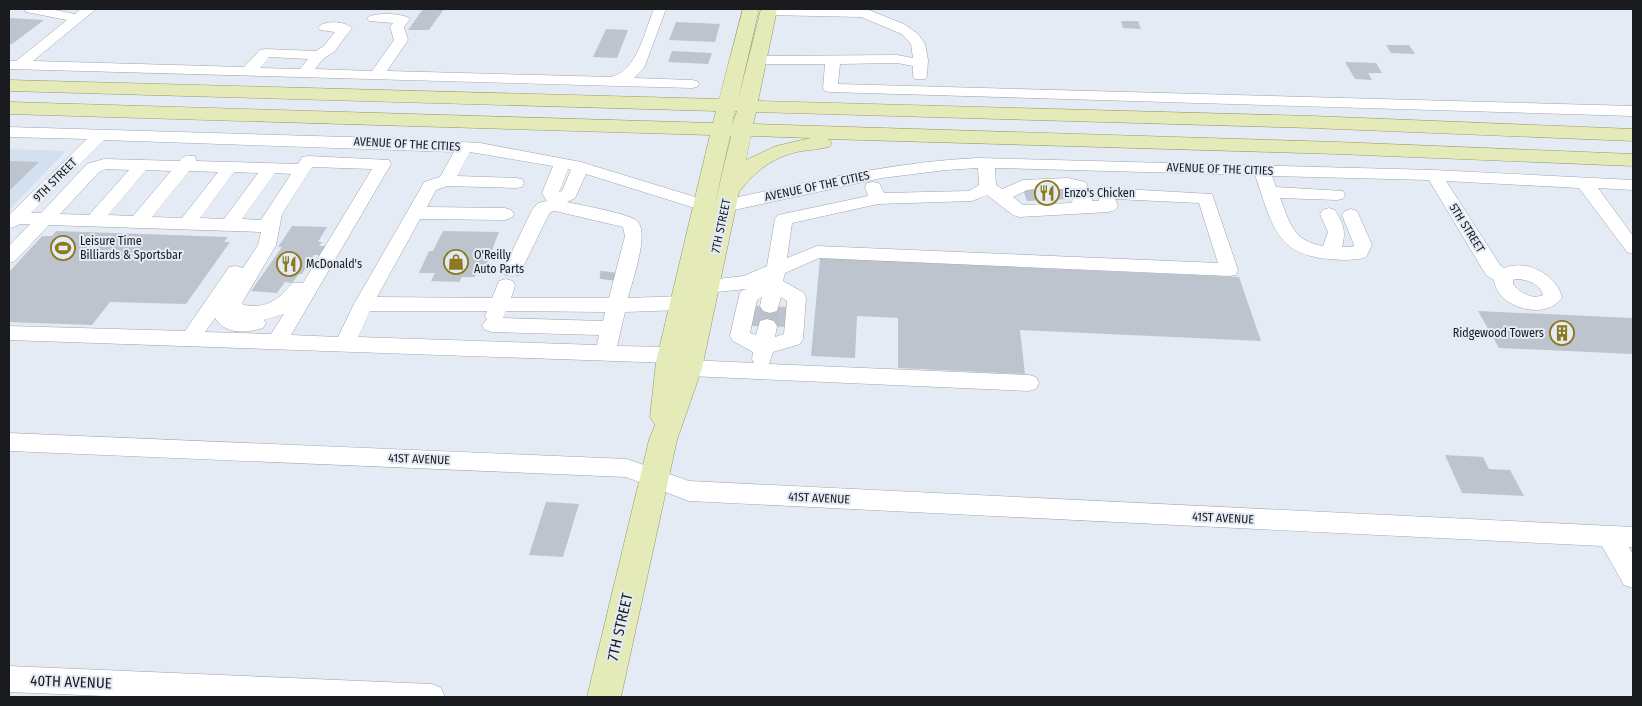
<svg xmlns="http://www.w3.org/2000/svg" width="1642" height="706" font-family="'Fira Sans Condensed',sans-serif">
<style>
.built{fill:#d3e0ef}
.building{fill:#bdc4cd}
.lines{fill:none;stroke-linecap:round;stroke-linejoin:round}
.minor-tunnel{stroke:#bbc1ca;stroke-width:19;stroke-dasharray:19 9;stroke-linecap:butt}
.minor-casing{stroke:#9da4ac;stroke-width:1}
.major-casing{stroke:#919864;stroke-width:1}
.minor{fill:#fff;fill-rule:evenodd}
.major{fill:#e4eab8;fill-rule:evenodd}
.labels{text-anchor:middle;stroke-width:4;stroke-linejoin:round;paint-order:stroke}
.street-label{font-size:12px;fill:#191b1f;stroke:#e4ebf5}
.poi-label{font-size:12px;fill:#191b1f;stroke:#e4ebf5;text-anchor:start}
.near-street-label{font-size:15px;fill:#191b1f;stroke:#e4ebf5}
</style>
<rect width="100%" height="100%" fill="#e4ebf5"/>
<path class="built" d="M9 149 66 151 9 210Z"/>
<path class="building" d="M423 9H444L429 30H408Z
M9 18 44 20 12 44H9Z
M1121 21H1138L1141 29 1123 28Z
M676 22 720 24 715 42 669 40Z
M606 29 628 30 617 58 593 57Z
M1386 45H1409L1415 54 1391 53Z
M672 51 712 53 708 64 668 62Z
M1345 62 1376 63 1382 73H1368L1372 80 1355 79Z
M9 161 39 162 9 191Z
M1066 186 1071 199 1027 201 1022 187Z
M292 226 327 227 318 242H322L319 246H330L324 255H314L302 274H299L292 283 285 282 277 293 251 291 282 247H278Z
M56 231 228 237 224 242H230L186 304 110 302 92 325 9 322V272L42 236H52Z
M443 231 499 232 483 274H476L475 277H462L459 282 431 281 435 273H419L429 251H433Z
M820 258 1239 277 1261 341 1020 330 1025 374 898 368V318L857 316 855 358 811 356Z
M755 306 792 307 790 327 752 326Z
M1478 311 1632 318 1633 354 1499 348Z
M1445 455 1483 457 1489 469 1510 470 1524 496 1462 493Z
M546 502 579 504 563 557 529 555Z"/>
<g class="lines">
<path class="minor-tunnel" d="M609 280 610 272
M767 326 770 306"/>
<defs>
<path id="minor" d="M25 9H50L75 14 81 9H96L33 61 244 67 260 50 265 49 316 51 324 46 335 32 320 30 318 27C325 20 345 21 352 28L334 52 324 58 315 69 372 71 394 40 390 27 393 23 369 21 367 18C373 12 404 13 410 19L404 27 408 40 387 71 611 77C638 70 644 32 654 9H666L644 68 634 78 692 80 697 81 699 84 697 87 692 88 9 69V61H16L67 20 26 12ZM269 57 308 59 300 69 260 68Z
M763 9H866L904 24 918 34 925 44 928 60 927 76 925 79H915L913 76V66L897 63 840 64 838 84 1633 106V116L830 92 825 91 823 88 825 64H758L753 63 751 60 753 57 758 56 897 55 913 58 911 44 902 34 861 17 768 15 763 14 761 11Z
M9 127 381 138 480 143 581 162 705 200H725C809 182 892 162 978 158L1434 170 1633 180V190L1598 188 1633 236V254L1627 252 1579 188 1446 181 1500 265 1504 268C1526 259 1556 274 1562 297 1548 322 1496 308 1494 280L1486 275 1429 180 1272 176 1276 187 1343 191 1345 195 1343 199 1337 200 1280 198C1290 223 1293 241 1323 246L1328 232 1320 214 1323 210 1329 208 1335 210C1344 225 1346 231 1342 247H1353L1354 245 1342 215 1345 211 1351 209 1357 211 1372 245 1366 257C1354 261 1340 260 1328 259 1273 254 1271 219 1255 175L995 168 996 185 1002 189 1023 180 1068 178 1085 182 1093 194 1092 201H1099L1097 193 1099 189 1105 188 1212 194 1238 270 1236 275 1229 276 819 258 785 273 783 281 804 293 806 298 803 339 800 344 773 352 769 364 1029 375 1036 377 1039 383 1036 389 1029 391 689 376 682 373 679 368 682 363 689 360 754 363 752 359 753 352 733 341 730 336 739 296 741 291 747 289 707 293 700 291 698 286 700 281 744 276 767 266 775 219 778 215 868 196 865 187 867 183 873 182 879 183 884 193 969 191 979 185 978 168 946 170 882 178 725 212 698 209 586 174 575 198 567 202C579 205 633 214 638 222 649 235 632 281 628 298L682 296 689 298 692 303 689 308 682 310 625 312 617 346 671 347 678 350 681 355 678 360 671 363 9 340V326L185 331 229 267 236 266 243 268 258 245 261 232 49 225 15 261 9 263V246L30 224H20L12 228 9 227V215L87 139 9 137ZM104 140 454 152 440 177 424 182 422 186 354 304 338 337 291 335 391 164 389 160 308 156 302 157 298 164 196 161 195 156C188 155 184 155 180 161L104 159 87 164 41 213H31ZM470 152 553 166 542 193 547 201 538 203 532 210 503 270 505 275 512 276 519 275 550 212 555 211 623 227 625 236 609 298H511L515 286 513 281 506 279 499 281 492 298 377 297 420 219 505 220 511 218 514 214 511 210 505 208 427 207 436 190 447 186 516 188 522 187 524 183 522 179 516 178 457 176ZM312 167 372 169 303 283H292C279 300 266 309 244 305L242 303 276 245 282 214ZM106 169 129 170 89 215 60 214 99 172ZM568 169 571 170 562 191 559 192ZM146 170 171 171 133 216 108 215ZM189 171 218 172 182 218 152 217ZM234 172 258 173 224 219 200 218ZM275 173 291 174 261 220 242 219ZM1046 188 1073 190 1076 194 1071 203 1023 205 1013 197 1027 190ZM987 195 1013 215 1019 217 1109 212 1115 210 1118 206 1115 199 1199 203 1218 263 817 246 787 258 792 223 878 204 972 201ZM1515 279C1526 279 1540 283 1543 295 1532 300 1520 293 1513 284V280ZM762 297 760 306 763 311 770 313 777 311 781 297 787 301 784 334 775 337 777 326 774 321 767 319 760 321 756 335 750 333 757 300ZM370 311H487L485 316 487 319 482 325 485 330 492 332 599 335 597 345 358 337ZM506 311 605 312 603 321 503 318ZM284 314 271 334 205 332 215 318C226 335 245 333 263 328L266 323 264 320Z
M9 433 627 459 689 481 1633 527V547H1629L1633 555V588L1624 585 1602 546 689 501 626 477 9 451Z
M9 666 432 684 441 688 445 697H129L9 692Z"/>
<path id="major" d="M743 9H759L738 100 761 9H777L758 101 1312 116 1633 129V141L1312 128 756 112 753 124 1337 142 1633 154V166L1337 154 828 139 832 143 829 147C820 149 811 150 802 151 774 156 756 170 739 192L702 368 677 440 621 697H587L649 440 655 425 650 417 656 362 710 135 9 114V102L713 123 716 111 9 91V80L719 99ZM735 111H737L732 124ZM730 136H731L714 208ZM751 136 811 138 776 146 746 160Z"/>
</defs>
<use href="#minor" class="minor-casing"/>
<use href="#major" class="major-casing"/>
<use href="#minor" class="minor"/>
<use href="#major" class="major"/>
</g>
<defs>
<symbol id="restaurant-ring" viewBox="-11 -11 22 22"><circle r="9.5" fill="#e4ebf5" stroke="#8d7a20" stroke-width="1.5"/><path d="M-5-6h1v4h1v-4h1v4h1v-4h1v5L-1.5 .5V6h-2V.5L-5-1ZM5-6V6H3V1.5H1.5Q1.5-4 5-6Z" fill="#8d7a20"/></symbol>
<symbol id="stadium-ring" viewBox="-11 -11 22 22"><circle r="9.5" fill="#e4ebf5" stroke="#8d7a20" stroke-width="1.5"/><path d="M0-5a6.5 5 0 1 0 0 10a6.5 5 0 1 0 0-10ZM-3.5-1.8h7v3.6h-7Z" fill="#8d7a20"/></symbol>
<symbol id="shop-ring" viewBox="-11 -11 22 22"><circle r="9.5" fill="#e4ebf5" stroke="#8d7a20" stroke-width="1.5"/><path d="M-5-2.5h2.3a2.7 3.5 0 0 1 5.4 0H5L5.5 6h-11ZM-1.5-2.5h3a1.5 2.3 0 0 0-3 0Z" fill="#8d7a20"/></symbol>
<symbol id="building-ring" viewBox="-11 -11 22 22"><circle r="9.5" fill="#e4ebf5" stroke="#8d7a20" stroke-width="1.5"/><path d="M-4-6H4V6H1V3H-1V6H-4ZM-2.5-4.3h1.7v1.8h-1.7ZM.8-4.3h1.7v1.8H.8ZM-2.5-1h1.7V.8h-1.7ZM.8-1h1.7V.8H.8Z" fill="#8d7a20"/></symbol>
</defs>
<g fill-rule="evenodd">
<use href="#restaurant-ring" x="1033" y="179" width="28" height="28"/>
<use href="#stadium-ring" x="49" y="234" width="28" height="28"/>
<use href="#shop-ring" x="442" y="248" width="28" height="28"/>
<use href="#restaurant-ring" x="275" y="250" width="28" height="28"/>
<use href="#building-ring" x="1548" y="319" width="28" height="28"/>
</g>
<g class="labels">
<g class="street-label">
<text transform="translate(407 144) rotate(3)" y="4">AVENUE OF THE CITIES</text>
<text transform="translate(1220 169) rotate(2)" y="4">AVENUE OF THE CITIES</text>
<text transform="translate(55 180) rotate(-45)" y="4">9TH STREET</text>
<text transform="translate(817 186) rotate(-12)" y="4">AVENUE OF THE CITIES</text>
<text transform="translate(721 226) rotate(-78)" y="4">7TH STREET</text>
<text transform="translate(1467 228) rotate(58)" y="4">5TH STREET</text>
<text transform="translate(419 459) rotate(2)" y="4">41ST AVENUE</text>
<text transform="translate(819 498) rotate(3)" y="4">41ST AVENUE</text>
<text transform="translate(1223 518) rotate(3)" y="4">41ST AVENUE</text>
</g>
<g class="poi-label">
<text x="1064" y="197">Enzo's Chicken</text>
<text x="80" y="245">Leisure Time<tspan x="80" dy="14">Billiards &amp; Sportsbar</tspan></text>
<text x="474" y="259">O'Reilly<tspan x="474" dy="14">Auto Parts</tspan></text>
<text x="306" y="268">McDonald's</text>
<text x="1544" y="337" text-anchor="end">Ridgewood Towers</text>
</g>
<g class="near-street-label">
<text transform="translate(620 627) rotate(-77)" y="5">7TH STREET</text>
<text transform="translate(71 682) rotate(2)" y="5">40TH AVENUE</text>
</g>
</g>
<rect width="1642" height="706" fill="none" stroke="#191b1f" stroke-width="20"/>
</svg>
